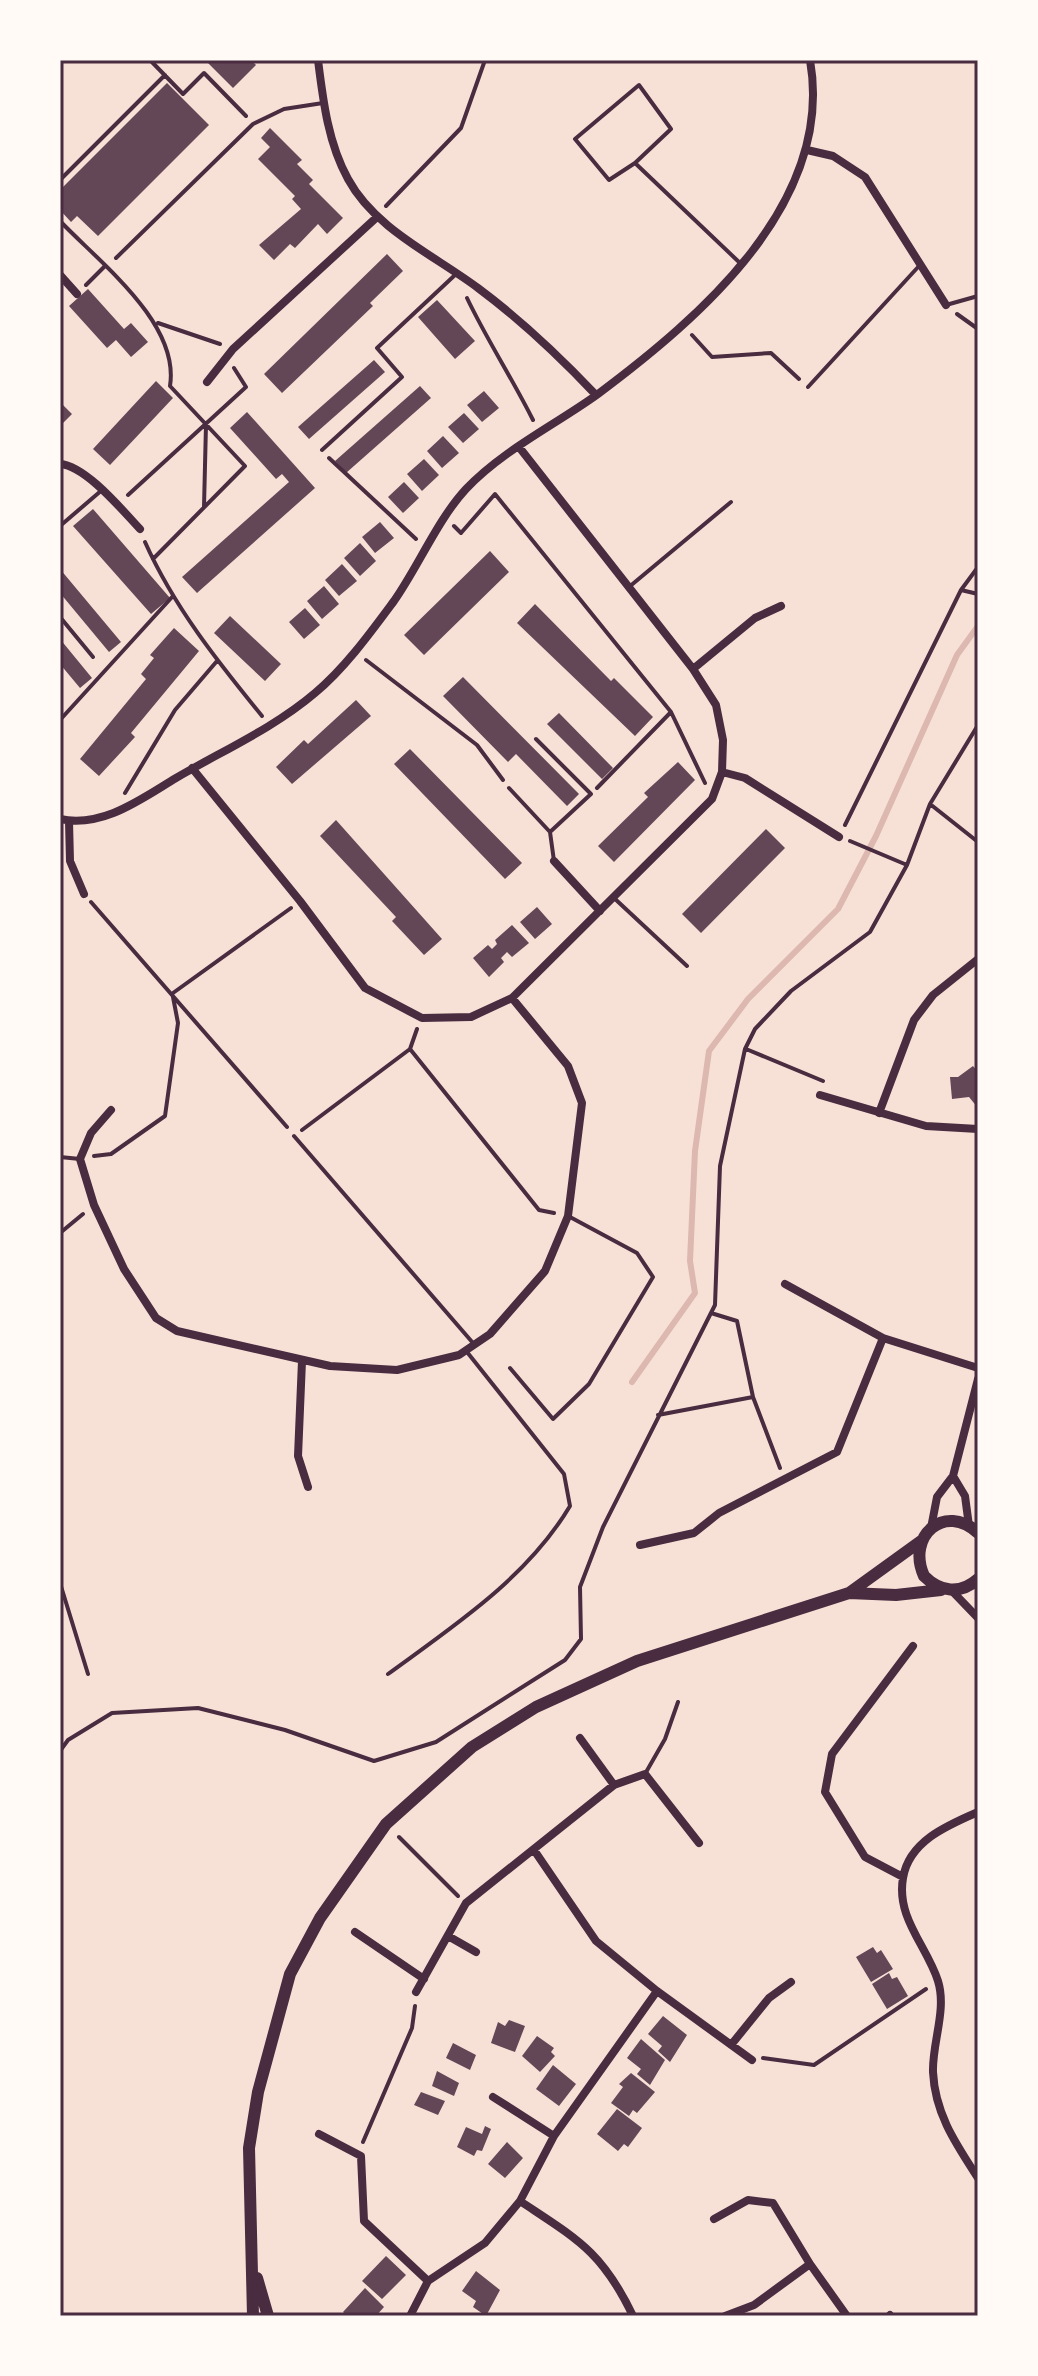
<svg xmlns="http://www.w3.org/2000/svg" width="1038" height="2376" font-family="Quicksand,sans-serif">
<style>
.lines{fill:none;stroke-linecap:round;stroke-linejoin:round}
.stream{stroke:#dcb8b0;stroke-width:6}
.building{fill:#644757}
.path{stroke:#4a2c40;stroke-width:4}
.service{stroke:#4a2c40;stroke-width:4}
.minor{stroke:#4a2c40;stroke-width:8}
.secondary{stroke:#4a2c40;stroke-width:12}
.neatline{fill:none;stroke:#4a2c40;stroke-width:3}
</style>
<rect width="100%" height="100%" fill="#f7e1d7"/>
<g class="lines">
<path class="stream" d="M632 1382 695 1293 690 1261 695 1151 709 1051 748 999 838 909 876 836 957 655 978 626"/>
</g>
<path class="building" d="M205 60H251L256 65 233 88Z
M167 83 209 125 98 236 77 216 71 222 60 210V190Z
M270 128 302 160 297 164 313 180 309 184 343 218 327 234 318 224 295 248 290 244 274 260 259 245 301 209 292 199 295 196 258 159 270 147 261 138Z
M387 254 403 271 370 303 373 306 282 393 264 374Z
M88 289 124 329 131 323 148 342 131 357 116 340 107 348 69 306Z
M437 300 475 341 455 359 418 317Z
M374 360 385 372 309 439 298 427Z
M156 381 173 398 110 465 93 449Z
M420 386 431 398 346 473 335 461Z
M484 391 499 408 482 422 467 405Z
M60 402 72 414 60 426Z
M247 412 315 488 197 593 182 577 289 482 282 474 276 479 230 428Z
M464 413 479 429 463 443 448 427Z
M443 436 459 453 442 468 427 451Z
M424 459 439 475 422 491 407 474Z
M404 482 419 498 403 513 388 497Z
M93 509 170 598 151 614 73 526Z
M380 522 394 538 375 553 362 537Z
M360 543 376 561 360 576 344 558Z
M490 551 509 572 424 655 404 635Z
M342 564 357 581 339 596 325 580Z
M60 569 121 642 109 652 60 593Z
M324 586 339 604 322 619 307 601Z
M535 604 611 681 614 678 653 717 635 736 517 623Z
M305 608 320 625 304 639 289 622Z
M230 616 281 664 265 681 214 633Z
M174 628 199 651 131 733 135 737 99 776 80 759 146 679 141 674 154 658 150 655Z
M60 639 92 678 80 688 60 664Z
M463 677 579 794 567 806 516 754 508 762 443 696Z
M356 700 371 716 292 784 276 767 304 740 308 744Z
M559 713 613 768 602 779 547 724Z
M410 749 522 863 505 879 394 764Z
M678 762 695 780 614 862 598 846 648 797 644 793Z
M336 820 442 939 424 955 392 921 396 917 320 836Z
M766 829 785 848 701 933 682 914Z
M537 907 552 924 535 939 520 922Z
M512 925 529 943 512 957 507 952 501 958 504 962 489 977 473 958 488 945 492 949 497 944 495 940Z
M973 1066 978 1072V1108L969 1097 952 1099 950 1077H958Z
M873 1947 877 1953 881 1950 893 1969 871 1982 856 1957Z
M889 1973 892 1979 897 1977 908 1996 887 2009 872 1984Z
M663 2016 687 2035 670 2062 658 2051 662 2046 648 2034Z
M509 2020 525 2026 515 2052 491 2043 498 2022 505 2026Z
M537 2036 554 2048 551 2052 555 2056 540 2072 522 2056Z
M641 2039 665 2060 650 2085 637 2074 641 2069 627 2058Z
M453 2043 476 2055 470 2070 446 2058Z
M553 2065 576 2084 559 2106 536 2089Z
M437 2071 459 2083 454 2096 432 2086Z
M631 2073 655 2092 637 2113 633 2110 629 2116 611 2103 623 2087 619 2084Z
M421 2092 445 2101 438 2115 414 2105Z
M617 2109 642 2128 628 2147 624 2144 618 2151 597 2134Z
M485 2126 491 2129 482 2151 477 2150 474 2156 457 2147 466 2127 482 2134Z
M507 2142 523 2158 505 2178 488 2164Z
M386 2256 406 2275 382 2299 362 2281Z
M476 2271 500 2290 486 2316 473 2307 476 2301 462 2291Z
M365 2288 384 2307 376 2316H347L343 2312Z"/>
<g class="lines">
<path class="path" d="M150 60 183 94 204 73 246 116
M60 180 165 75
M386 206 461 128 485 60
M60 221C100 263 180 323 170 386L245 466 153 559
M86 285 104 267
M467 298C487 340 512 378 533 420
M957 314 978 329
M158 323 220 344
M692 335 712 357 771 353 799 379
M329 458 416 539
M128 495 246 387 234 368
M204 507 206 424
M454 526 461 533 495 494 671 712 705 783
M145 542C174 607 218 662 262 716
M961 590 978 594
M366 660 477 745 503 780
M60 720 173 596
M597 788 671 712
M125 793 175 710 217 661
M930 804 978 842
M845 825 961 590 978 567
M850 841 907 865
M91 902 287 1127
M173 993 291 908
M410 1049 417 1029
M746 1049 823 1081
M302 1130 410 1049 539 1210 554 1213
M94 1156 111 1154 165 1116 178 1023 173 997
M60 1233 83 1214
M711 1313 737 1321 753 1397 780 1468
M658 1415 753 1397
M60 1583 88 1674
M60 1751 68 1740 112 1713 198 1708 285 1730 374 1761 436 1742 565 1660 581 1639 580 1587 603 1527 715 1305 720 1166 745 1049 755 1029 791 991 870 932 907 865 930 804 978 725
M399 1837 458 1896
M763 2058 814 2065 926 1989
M363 2142 412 2028 415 2006"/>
<path class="service" d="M635 163 671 129 639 85 575 139 609 180 635 163 740 263
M116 258 253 124 284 109 323 103
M946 305 978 296
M808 387 919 266
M322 450 402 377 377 348 455 275
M60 526 102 490
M629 587 731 502
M60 617 93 657
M509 788 550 832 591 794 536 739
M550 832 554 861
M614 898 687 966
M294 1136 473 1343
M60 1157 80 1159
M510 1368 553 1419 589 1384 653 1277 637 1253 570 1217
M388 1674C455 1625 527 1578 570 1506L564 1474 467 1352
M645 1774 665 1739 678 1702"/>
<path class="minor" d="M318 60C323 100 328 143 348 179 375 229 434 255 478 288 521 320 559 356 596 395
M807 150 833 156 865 177 946 305
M60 275 77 294
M207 382 233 349 377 217
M60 464C86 466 122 510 140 529
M693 669 755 618 781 606
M192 768 300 901 365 988 422 1018 471 1017 512 998 712 799 722 772 723 740 716 705 693 669 519 447
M722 772 745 778 839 837
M60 819C103 828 141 799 176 778 222 751 274 728 315 693 345 668 371 632 394 601 418 567 438 519 466 489 503 450 555 425 598 394 701 317 835 202 810 60
M69 821 70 861 84 894
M554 861 600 911
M820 1095 926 1126 978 1129
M111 1110 91 1133 80 1159 94 1205 124 1269 156 1318 177 1331 330 1366 397 1370 459 1355 490 1334 545 1271 568 1216 582 1103 568 1066 512 998
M879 1113 914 1020 933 995 978 959
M785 1284 883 1338
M302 1361 298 1456 308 1487
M953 1476 965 1496 969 1526
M931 1528 937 1497 953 1476 978 1379
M640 1545 694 1533 719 1513 837 1452 883 1338 978 1368
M952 1591 978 1618
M580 1738 614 1785
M978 1812C948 1825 909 1841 903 1878 896 1918 927 1946 938 1981 947 2010 932 2043 933 2072 935 2114 956 2144 978 2178
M534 1850 596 1941 657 1991 752 2060
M903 1877 865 1857 825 1792 832 1754 913 1646
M355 1932 424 1979
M448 1936 476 1952
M416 1992 466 1903 614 1785 645 1774 699 1843
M731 2045 769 1998 791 1982
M493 2097 554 2136
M319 2134 361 2156 364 2221 428 2281
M520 2201C577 2239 602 2251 633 2316
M714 2219 748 2200 773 2203 810 2264 754 2305 725 2316
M810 2264 847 2316
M410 2316 428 2281 485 2243 520 2201 554 2136 657 1991
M889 2316 890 2315"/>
<path class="secondary" d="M978 1533C945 1502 906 1536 924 1576 940 1592 960 1595 978 1579
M849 1593 896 1595 941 1590
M257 2278 268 2316
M253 2316 249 2148 258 2092 290 1974 320 1918 386 1824 472 1747 536 1707 637 1661 849 1593 921 1541"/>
</g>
<rect width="1038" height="2376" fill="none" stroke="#fffaf5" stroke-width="124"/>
<rect x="62" y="62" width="914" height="2252" class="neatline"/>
</svg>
